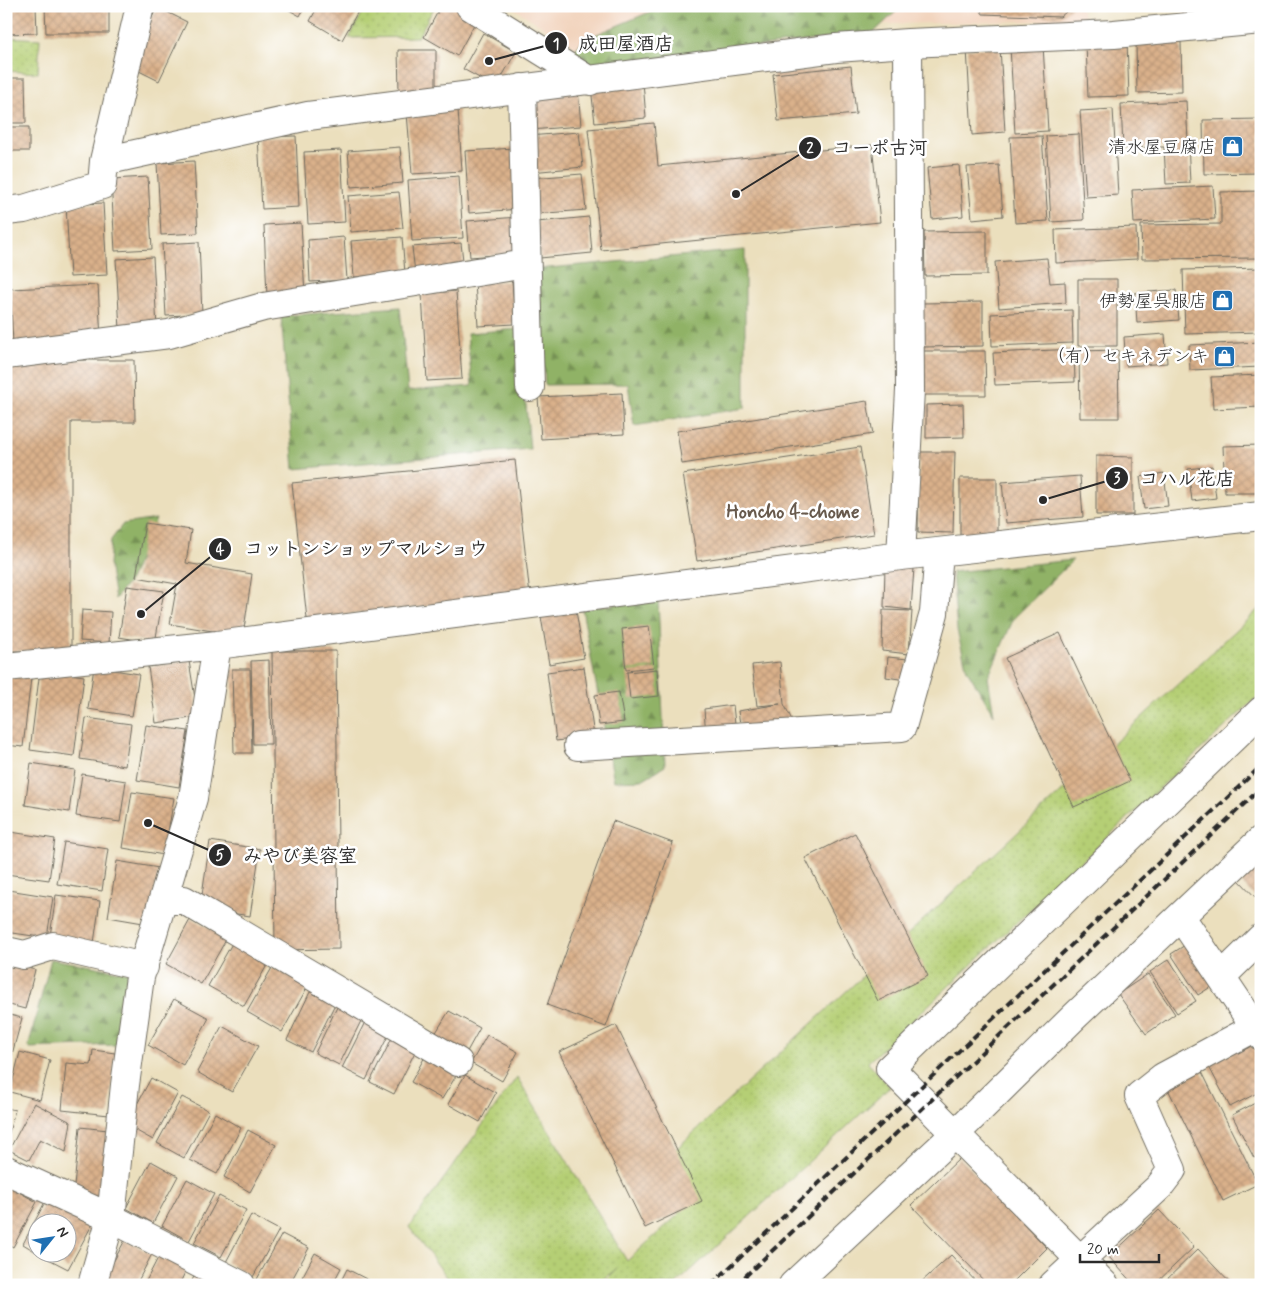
<svg xmlns="http://www.w3.org/2000/svg" width="1267" height="1291" font-family="Mynerve,'Klee One',sans-serif">
<style>
.built{fill:#f2d4be}
.grass{fill:url(#grass-dots);stroke:#707d50}
.forest{fill:url(#forest-firs);stroke:#5e6e48}
.building{fill:url(#building-cross-hatch)}
.lines{fill:none;stroke-linecap:round;stroke-linejoin:round}
.minor-casing{stroke:#6e6a5e;stroke-width:30}
.minor{stroke:#fff;stroke-width:28}
.rail{stroke:#2b2b2b;stroke-width:4;stroke-dasharray:8 4;stroke-linecap:butt}
.labels{text-anchor:middle;stroke-width:5;stroke-linejoin:round;paint-order:stroke}
.poi-label{font-size:18px;fill:#2b2b2b;stroke:#fff;text-anchor:end}
.neighbourhood-label{font-size:19px;font-weight:bold;fill:#685a4d;stroke:#fff}
.leader{fill:none;stroke:#2b2b2b;stroke-width:2}
.callout-dot{fill:#2b2b2b;stroke:#fff;stroke-width:2}
.mark-label{font-size:15px;text-anchor:middle;font-weight:bold;fill:#fff}
.callout-label{font-size:19px;text-anchor:middle;font-weight:bold;fill:#2b2b2b;stroke:#fff;stroke-width:5;stroke-linejoin:round;paint-order:stroke}
</style>
<defs>
<pattern id="grass-dots" width="8" height="8" patternUnits="userSpaceOnUse" patternTransform="scale(1.25)"><rect width="8" height="8" fill="#b5cf75"/><path d="M2 2h.1M6 6h.1" fill="none" stroke="#9cb265" stroke-width="1.8" stroke-linecap="round"/></pattern>
<pattern id="forest-firs" width="22" height="20" patternUnits="userSpaceOnUse" patternTransform="scale(1.25)"><rect width="22" height="20" fill="#90b266"/><path d="M5 1l3.5 6h-7zM16 11l3.5 6h-7z" fill="#769154"/></pattern>
<pattern id="building-cross-hatch" width="8" height="8" patternUnits="userSpaceOnUse" patternTransform="scale(1.25)"><rect width="8" height="8" fill="#dab18b"/><path d="M0 0l8 8M0 8l8-8" fill="none" stroke="#bb9878"/></pattern>
</defs>
<rect width="100%" height="100%" fill="#fff"/>
<filter id="ink" filterUnits="userSpaceOnUse"><feTurbulence type="fractalNoise" baseFrequency=".02" numOctaves="2"/><feDisplacementMap in="SourceGraphic" scale="10" xChannelSelector="R" yChannelSelector="G"/><feConvolveMatrix kernelMatrix="1 2 1 2 8 2 1 2 1" color-interpolation-filters="sRGB"/></filter>
<filter id="wash" filterUnits="userSpaceOnUse"><feTurbulence type="fractalNoise" baseFrequency=".0096" numOctaves="4" result="noise"/><feDisplacementMap in="SourceGraphic" scale="20" xChannelSelector="R" yChannelSelector="G"/><feGaussianBlur stdDeviation="1.12" result="paint"/><feColorMatrix in="noise" values="0 0 0 0 0 0 0 0 0 0 0 0 0 0 0 0 0 1.4 0 .05"/><feComposite in="paint" operator="in"/></filter>
<g filter="url(#wash)">
<rect width="100%" height="100%" fill="#ebdfbd"/>
<path class="built" d="M510 6H1079L1087 20 887 24 594 59Z"/>
<path class="grass" d="M366 6H435L418 37 349 38Z
M6 37 40 39 38 73 6 71Z
M1261 607V693L868 1062 890 1087 675 1285H601L617 1269 594 1285H453L409 1227 517 1077 627 1261 679 1214 647 1176Z"/>
<path class="forest" d="M664 6H740L757 11 817 13 835 6H902L873 33 586 67 570 56 583 40Z
M745 250V408L634 426 628 384 545 385 538 269Z
M400 307 408 391 472 386 467 333 519 329 530 449 294 469 281 316Z
M156 519 130 580 115 599 109 564 111 540 123 524Z
M1073 560 1014 618 988 677 994 715 967 670 957 630 952 572Z
M658 598 665 766 642 780 614 781 582 609Z
M51 959 131 973 118 1045 28 1048Z"/>
<g id="blocks">
<path class="building" d="M6 6H36L37 33 6 34Z
M45 6H109V33H46Z
M282 6H305L300 16Z
M318 6H361L342 40 310 21Z
M441 6H454L477 19 457 56 424 37Z
M986 6H1073L1060 17 983 14 981 11Z
M1180 6H1204L1185 17Z
M157 7 187 22 159 81 129 66Z
M483 33 516 52 496 87 463 69Z
M1127 41 1129 96 1088 97 1086 43Z
M1181 42 1182 92 1137 93 1136 43Z
M1043 45 1048 131 1015 133 1010 47Z
M1000 47 1005 132 972 135 967 49Z
M398 50H436V91H399Z
M851 66 856 114 778 121 773 74Z
M6 78H25L26 123H6Z
M643 82 646 118 595 123 591 87Z
M578 90 581 126 530 130 527 94Z
M1186 101 1190 183 1166 184 1164 147 1123 148 1121 104Z
M458 109 462 171 412 174 407 113Z
M1113 109 1118 195 1086 197 1080 111Z
M1261 119V173L1204 174 1203 120Z
M654 123 658 166 872 145 880 222 601 250 588 129Z
M6 127H29V151H6Z
M579 132 583 167 531 172 528 136Z
M1079 134 1084 220 1051 222 1046 136Z
M296 136 299 207 262 209 258 137Z
M1042 136 1048 221 1015 223 1010 137Z
M400 147 403 183 351 187 348 151Z
M515 148 519 209 469 213 465 151Z
M341 150 345 222 308 224 304 152Z
M194 161 198 233 161 235 157 163Z
M959 165 963 216 932 219 927 168Z
M999 165 1003 216 972 219 967 167Z
M582 174 586 210 534 214 531 178Z
M459 176 463 238 412 241 408 180Z
M148 177 152 249 115 251 111 179Z
M1213 186 1215 219 1134 223 1132 190Z
M1261 191V258L1142 259 1141 225 1221 224V192Z
M399 192 403 228 351 232 348 196Z
M103 203 107 275 70 277 66 205Z
M518 217 522 253 470 257 467 221Z
M589 217 592 253 540 258 537 222Z
M301 223 305 295 267 297 264 225Z
M1136 227 1137 259 1056 263 1055 230Z
M987 231V275L925 276 924 232Z
M344 237 347 280 310 282 308 240Z
M402 237 405 273 354 277 351 241Z
M199 242 202 314 166 316 162 244Z
M461 243 464 269 415 273 412 247Z
M153 257 157 328 120 330 116 259Z
M1047 258 1050 283 1065 282 1066 303 999 308 995 262Z
M1261 268V332L1185 334 1183 270Z
M1078 279H1117V346H1078Z
M512 281 515 324 478 326 475 283Z
M98 285 101 339 13 343 10 289Z
M1176 290 1179 320 1137 323 1135 293Z
M456 291 462 379 427 381 422 294Z
M983 302V346L921 347V303Z
M1072 310 1073 343 992 346 991 314Z
M1165 334 1167 363 1126 366 1124 337Z
M1261 342V367L1190 370 1189 345Z
M1074 349 1075 382 995 385 993 353Z
M1118 350 1119 418H1080L1079 351Z
M923 351H985L986 395H924Z
M6 360H134L135 422H71V651H6Z
M1261 375V407L1213 409 1211 377Z
M622 393 624 434 541 439 538 397Z
M867 401 873 434 682 464 677 431Z
M963 404 964 437 926 438V405Z
M1261 445V493H1225L1223 446Z
M860 447 874 534 697 561 683 474Z
M919 452H955L953 533 918 532Z
M1096 456 1133 457V515H1096Z
M515 460 530 596 307 619 292 483Z
M1212 466 1216 498 1192 501 1188 469Z
M1164 473 1168 506 1144 509 1140 477Z
M1080 476 1083 517 1006 523 1002 482Z
M960 478H997V536H960Z
M145 523 191 530 186 563 252 574 243 636 170 624 177 584 136 577Z
M885 567 914 568 911 610 884 607Z
M127 586 164 591 155 643 119 637Z
M575 605 584 658 549 664 540 611Z
M82 610 111 612 109 643 80 641Z
M883 610 912 611 909 654 882 651Z
M649 626 654 667 626 670 622 629Z
M1060 633 1130 781 1074 807 1005 658Z
M272 651H336L339 949 275 950Z
M888 657 908 659 906 680 886 677Z
M269 660 271 744H253L251 661Z
M189 661 198 717 156 723 148 667Z
M780 662 784 704 793 722 741 730 738 711 780 704 757 706 752 665Z
M94 667 139 674 132 716 88 709Z
M584 667 594 736 556 741 547 672Z
M232 669H250L252 753H234Z
M657 669 659 696 630 699 627 672Z
M40 670 84 676 74 756 30 750Z
M6 675 31 678 23 747 6 745Z
M619 692 624 722 599 725 595 695Z
M733 705 736 733 706 736 704 709Z
M86 718 131 724 125 766 80 759Z
M146 725 188 731 179 787 137 780Z
M31 763 75 770 69 812 25 805Z
M82 774 126 781 120 822 76 816Z
M132 792 174 798 164 855 123 848Z
M613 821 673 843 606 1027 547 1005Z
M11 832 55 839 49 880 6 874Z
M855 833 928 976 878 1001 805 858Z
M210 841 260 849 250 916 200 908Z
M64 842 108 849 102 891 57 884Z
M117 861 159 868 149 924 108 917Z
M1254 863 1261 870V903L1237 878Z
M8 890 53 897 47 938 6 932Z
M56 895 100 901 94 943 50 936Z
M191 918 227 938 201 984 166 964Z
M234 940 270 960 244 1006 208 986Z
M1190 942 1217 983 1198 995 1171 954Z
M1169 959 1196 1001 1177 1013 1150 972Z
M6 962 35 970 25 1009 6 1004Z
M273 966 308 986 282 1032 247 1012Z
M1148 974 1175 1014 1146 1034 1118 994Z
M310 992 335 1004 311 1052 287 1040Z
M174 999 209 1018 183 1065 148 1045Z
M338 1005 363 1017 339 1065 315 1053Z
M449 1011 480 1028 464 1057 432 1039Z
M6 1014 22 1018 11 1058 6 1057Z
M366 1020 390 1032 366 1080 342 1068Z
M616 1025 702 1201 645 1228 559 1052Z
M222 1026 258 1046 232 1092 197 1072Z
M394 1034 418 1046 394 1094 370 1082Z
M487 1035 518 1052 502 1081 471 1063Z
M1251 1042 1261 1060V1091L1230 1107 1208 1065Z
M93 1050 115 1053 109 1115 62 1110 66 1063 91 1065Z
M20 1052 50 1060 40 1100 10 1092Z
M427 1053 459 1071 442 1099 411 1082Z
M1199 1066 1258 1184 1223 1201 1165 1083Z
M465 1075 496 1093 480 1122 448 1104Z
M151 1078 178 1093 153 1140 126 1125Z
M182 1097 209 1111 184 1158 157 1143Z
M1261 1100V1154L1254 1158 1232 1115Z
M34 1103 71 1122 66 1152 40 1139 29 1160 9 1150Z
M6 1108 15 1110 7 1140H6Z
M215 1113 241 1128 217 1174 190 1160Z
M80 1127 108 1130 101 1198 73 1196Z
M248 1130 276 1145 250 1192 224 1177Z
M960 1158 1047 1248 1010 1285H988L911 1205Z
M151 1161 178 1176 153 1223 126 1208Z
M187 1179 214 1194 189 1241 162 1226Z
M6 1185 37 1202 13 1247 6 1243Z
M219 1196 246 1210 221 1257 194 1243Z
M46 1200 92 1225 68 1269 39 1254H68V1224H38V1253L23 1244Z
M1159 1210 1194 1247 1154 1285H1134L1109 1257Z
M251 1215 279 1230 253 1277 226 1262Z
M282 1234 309 1248 289 1285H263L256 1281Z
M125 1240 152 1254 136 1285H101Z
M1198 1249 1232 1285H1161Z
M315 1253 341 1268 332 1285H298Z
M160 1254 187 1268 179 1285H144Z
M951 1255 979 1285H918Z
M347 1269 374 1283 373 1285H339Z
M196 1272 220 1285H190Z"/>
</g>
</g>
<g filter="url(#ink)">
<use href="#blocks" fill-opacity="0" stroke="#6e6a5e" stroke-width="1"/>
<g class="lines">
<defs>
<path id="minor" d="M470 6 590 81
M522 88 530 387
M104 161 308 116 836 48 908 43 1114 34 1261 20
M6 211 24 209 102 185 104 161 140 6
M6 355 169 334 263 307 526 264
M901 556 910 390 908 43
M6 667 217 645 901 556 1261 516
M578 746 902 727 934 613 939 552
M164 900H184L458 1062
M1181 917 1261 1036
M6 951 24 955 53 946 144 967
M1222 976 1261 938
M6 1170 111 1218 241 1285
M92 1285 111 1218 125 1085 140 977 193 798 217 645
M793 1285 955 1134 1075 1016 1261 840
M1053 1285 1159 1187 1172 1170 1139 1096 1163 1077 1256 1027
M1105 1285 890 1068 1261 711"/>
</defs>
<use href="#minor" class="minor-casing"/>
<use href="#minor" class="minor"/>
<path class="rail" d="M711 1285 1261 766
M736 1285 1261 788"/>
</g>
</g>
<defs>
<symbol id="shop-square" viewBox="-11 -11 22 22"><rect x="-9" y="-9" width="18" height="18" rx="4" fill="#1f6fb2" stroke="#fff"/><path d="M-5-2.5h2.3a2.7 3.5 0 0 1 5.4 0H5L5.5 6h-11ZM-1.5-2.5h3a1.5 2.3 0 0 0-3 0Z" fill="#fff"/></symbol>
</defs>
<g fill-rule="evenodd">
<use href="#shop-square" x="1220" y="134" width="25" height="25"/>
<use href="#shop-square" x="1210" y="288" width="25" height="25"/>
<use href="#shop-square" x="1212" y="344" width="25" height="25"/>
</g>
<g class="labels">
<g class="poi-label">
<text x="1216" y="153">清水屋豆腐店</text>
<text x="1207" y="307">伊勢屋呉服店</text>
<text x="1209" y="362">（有）セキネデンキ</text>
</g>
<g class="neighbourhood-label">
<text x="793" y="518">Honcho 4-chome</text>
</g>
</g>
<path class="leader" d="M489 61L556 43M736 194L810 148M1043 500L1117 478M141 614L220 549M148 823L220 855"/>
<g class="callout-dot">
<circle cx="489" cy="61" r="5"/>
<circle cx="736" cy="194" r="5"/>
<circle cx="1043" cy="500" r="5"/>
<circle cx="141" cy="614" r="5"/>
<circle cx="148" cy="823" r="5"/>
<circle cx="556" cy="43" r="12"/>
<circle cx="810" cy="148" r="12"/>
<circle cx="1117" cy="478" r="12"/>
<circle cx="220" cy="549" r="12"/>
<circle cx="220" cy="855" r="12"/>
</g>
<g class="mark-label">
<text x="556" y="49">1</text>
<text x="810" y="153">2</text>
<text x="1117" y="483">3</text>
<text x="220" y="554">4</text>
<text x="220" y="860">5</text>
</g>
<g class="callout-label">
<text x="626" y="50">成田屋酒店</text>
<text x="880" y="154">コーポ古河</text>
<text x="1187" y="485">コハル花店</text>
<text x="366" y="555">コットンショップマルショウ</text>
<text x="300" y="862">みやび美容室</text>
</g>
<rect width="1267" height="1291" fill="none" stroke="#fff" stroke-width="25"/>
<g transform="translate(52 1238) rotate(60)"><circle r="24" fill="#ffffff" stroke="#aaaaaa"/>
<path d="M0-4L9 19L0 12L-9 19Z" fill="#1f6fb2"/>
<text y="-8" font-size="14" font-weight="bold" text-anchor="middle" fill="#2b2b2b">N</text>
</g>
<path d="M1080 1254v8h79v-8" fill="none" stroke="#2b2b2b" stroke-width="2.5"/>
<text x="1087" y="1254" font-size="15" fill="#2b2b2b" stroke="#ffffff" stroke-width="4" paint-order="stroke">20 m</text>
</svg>
